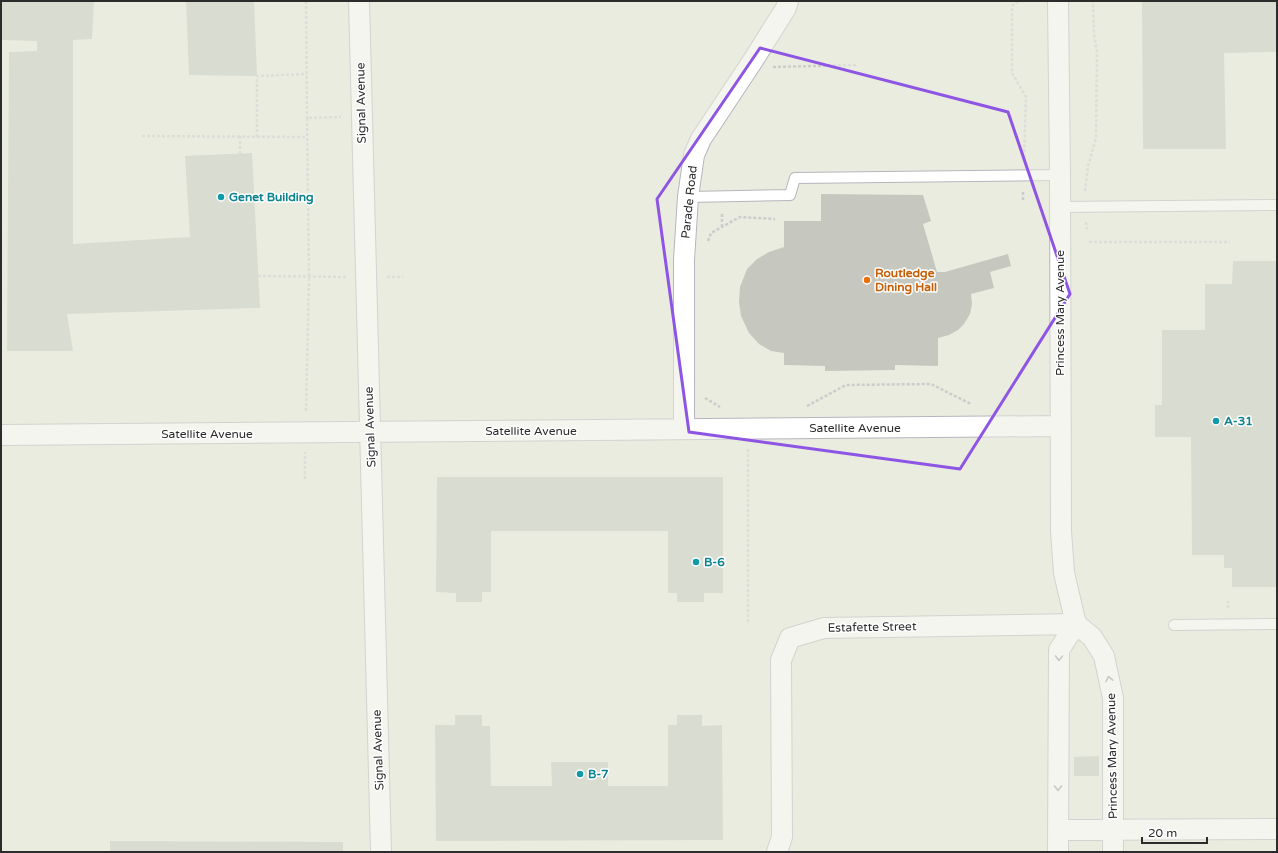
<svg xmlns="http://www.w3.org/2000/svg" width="1278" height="853" font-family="'Varela Round',sans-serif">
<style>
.building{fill:#c6c8bf}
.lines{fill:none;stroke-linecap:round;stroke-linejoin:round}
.lane-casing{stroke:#b8b4be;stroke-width:12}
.street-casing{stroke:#b8b4be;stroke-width:22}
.path{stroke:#ccc;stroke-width:2.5;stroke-dasharray:3 2;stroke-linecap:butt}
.lane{stroke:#fff;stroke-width:10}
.street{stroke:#fff;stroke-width:20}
.oneway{stroke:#a0a0a0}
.marked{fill:none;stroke:#8e55e4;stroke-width:3;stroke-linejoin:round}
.culture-dot{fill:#0f9aa8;stroke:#fff;stroke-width:1.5}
.food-dot{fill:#e8710a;stroke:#fff;stroke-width:1.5}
.labels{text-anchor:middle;stroke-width:3;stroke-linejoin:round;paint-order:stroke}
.street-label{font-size:12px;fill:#2c2c2c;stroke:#fff}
.culture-label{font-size:12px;font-weight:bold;fill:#0d838f;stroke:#fff;text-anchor:start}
.food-label{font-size:12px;font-weight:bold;fill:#c56008;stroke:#fff;text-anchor:start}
</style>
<rect width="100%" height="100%" fill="#eaece0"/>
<path class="building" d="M1 1H94L92 39 73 40V244L190 237 185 156 252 153 260 308 67 314 73 351H7L9 52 37 51V41L1 40Z
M186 1H254L257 76 189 75Z
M1142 1H1277V52L1224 53 1226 149H1143Z
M821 194 923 195 931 221 923 224 937 272H945L1008 254 1011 266 990 272 994 288 971 294 972 304 970 314 964 324 958 330 949 335 938 338V366L895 365V370L825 371V366L784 365V353L771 351 759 344 749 333 741 316 739 302 740 287 747 269 757 259 769 252 784 247V221H821Z
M1233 261H1277V587H1232V568H1224V555H1192L1191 437H1155V405H1162V330H1205V284H1232Z
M437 477H723V593H704V602H677V593H668V531H491V592H482V602H456V593L436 592Z
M455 715H482V726H490L491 786H552L551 762H608V786H668V725H677V715H702V726L722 725 723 840 436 841 435 725H455Z
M1099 756V776H1074V757Z
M110 841 343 842V852H110Z"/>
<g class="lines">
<defs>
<path id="lane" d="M688 197 790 195 795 178 1060 175
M1060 207 1277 205
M1174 625 1277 624"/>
<path id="street" d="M359 1 381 852
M1058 1 1060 175 1061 531 1064 573 1076 624 1092 637 1104 656 1113 698V852
M684 429V260L688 197 694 155 701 139 752 62 786 8 788 1
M1 435 1061 426
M1058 830 1277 829
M777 852 782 837 781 660 790 638 824 628 1076 624
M1058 852 1059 650 1076 624"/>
</defs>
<use href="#lane" class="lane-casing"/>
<use href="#street" class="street-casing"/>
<path class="path" d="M306 1 307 118
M1018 1 1012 6V73L1026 97 1024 160
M773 67 856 65
M142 136 307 137
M257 137V76L307 74
M240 154V136
M1085 191 1088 166 1096 138 1097 52 1094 34 1093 1
M1023 200V191
M1086 222 1087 229
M722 227V212
M708 241 711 233 740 217 775 219
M1089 242H1230
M258 276 346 277
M387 277H403
M705 398 720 407
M807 406 846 385 931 384 971 404
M306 411 309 278 307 118 341 117
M305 479V452
M1228 608V601
M748 622V449"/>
<use href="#lane" class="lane"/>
<use href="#street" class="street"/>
</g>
<defs><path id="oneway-chevron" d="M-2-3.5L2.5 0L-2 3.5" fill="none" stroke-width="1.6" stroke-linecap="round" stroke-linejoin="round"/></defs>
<g class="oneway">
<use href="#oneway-chevron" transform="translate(1059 658) rotate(90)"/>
<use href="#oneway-chevron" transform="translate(1109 679) rotate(-102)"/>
<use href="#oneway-chevron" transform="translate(1058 788) rotate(90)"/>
</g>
<path d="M0 0H1278V853H0ZM760 48 1008 112 1070 294 960 469 689 432 657 199Z" fill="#eaece0" fill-opacity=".55" fill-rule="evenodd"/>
<path class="marked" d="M760 48 1008 112 1070 294 960 469 689 432 657 199Z"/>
<g class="culture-dot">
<circle cx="221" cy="197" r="4"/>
<circle cx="1216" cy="421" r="4"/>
<circle cx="696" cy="562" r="4"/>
<circle cx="580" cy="774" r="4"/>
</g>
<circle class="food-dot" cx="867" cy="280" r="4"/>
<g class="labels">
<g class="street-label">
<text transform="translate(361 103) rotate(-91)" y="4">Signal Avenue</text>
<text transform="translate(689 202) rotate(-84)" y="4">Parade Road</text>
<text transform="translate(1060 313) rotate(-90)" y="4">Princess Mary Avenue</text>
<text transform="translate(370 427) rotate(-92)" y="4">Signal Avenue</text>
<text x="855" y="432">Satellite Avenue</text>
<text x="531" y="435">Satellite Avenue</text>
<text x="207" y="438">Satellite Avenue</text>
<text transform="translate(872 627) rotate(-1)" y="4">Estafette Street</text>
<text transform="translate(378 750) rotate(-92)" y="4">Signal Avenue</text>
<text transform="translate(1112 756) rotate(-91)" y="4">Princess Mary Avenue</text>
</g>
<g class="culture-label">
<text x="229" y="201">Genet Building</text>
<text x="1224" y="425">A-31</text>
<text x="704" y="566">B-6</text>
<text x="588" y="778">B-7</text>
</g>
<g class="food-label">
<text x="875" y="277">Routledge<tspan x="875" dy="14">Dining Hall</tspan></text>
</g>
</g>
<rect width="1278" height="853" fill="none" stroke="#2c2c2c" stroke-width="4"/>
<path d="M1142 837v6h65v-6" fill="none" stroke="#2c2c2c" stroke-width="2"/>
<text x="1148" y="837" font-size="12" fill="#2c2c2c" stroke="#ffffff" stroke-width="3" paint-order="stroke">20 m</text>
</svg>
